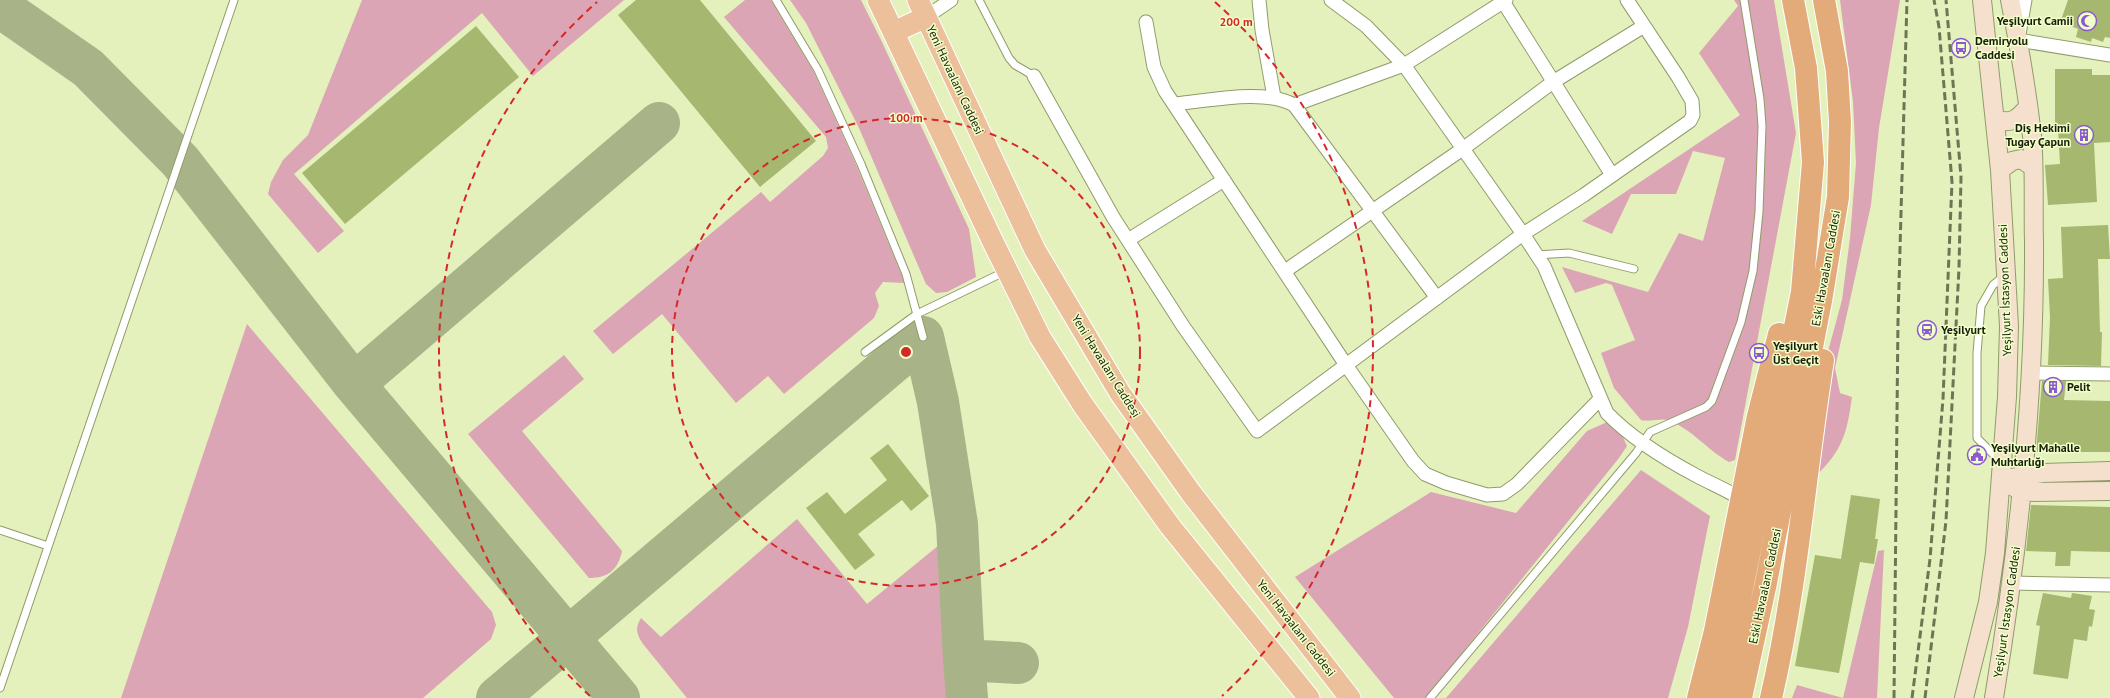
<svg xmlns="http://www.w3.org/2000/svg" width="2110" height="698" font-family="'PT Sans',sans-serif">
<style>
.green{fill:#dba5b5}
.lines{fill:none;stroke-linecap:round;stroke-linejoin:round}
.taxiway{stroke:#a8b488;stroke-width:42}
.building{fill:#a6b76f}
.service-casing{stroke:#8f9c6a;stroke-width:9}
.minor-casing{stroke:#8f9c6a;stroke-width:15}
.secondary-casing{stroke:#8f9c6a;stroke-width:20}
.primary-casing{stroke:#fff;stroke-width:23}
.trunk-casing{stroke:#fff;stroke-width:24}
.service{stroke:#fff;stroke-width:7}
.minor{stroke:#fff;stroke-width:13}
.secondary{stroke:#f5e0cd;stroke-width:18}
.primary{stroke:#ebc09b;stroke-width:21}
.trunk{stroke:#e4ab7a;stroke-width:22}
.rail{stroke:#6d7654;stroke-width:3;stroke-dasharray:8 4;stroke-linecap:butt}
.ring{fill:none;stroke:#d62828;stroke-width:2;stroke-dasharray:7 5}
.labels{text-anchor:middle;stroke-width:3;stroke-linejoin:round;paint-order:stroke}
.poi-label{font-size:12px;font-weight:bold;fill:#191e0a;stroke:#f1ffc9;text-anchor:start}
.street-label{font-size:12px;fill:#191e0a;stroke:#f1ffc9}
.centre{fill:#d62828;stroke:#f1ffc9;stroke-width:2}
.ring-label{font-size:12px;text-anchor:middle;font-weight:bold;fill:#d62828;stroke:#f1ffc9;stroke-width:3;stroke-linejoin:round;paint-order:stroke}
</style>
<rect width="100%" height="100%" fill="#e4f1bc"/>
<path class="green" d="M362 0H624L533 76 482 13 294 174 344 231 318 253 268 194 271 182 283 160 308 135Z
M745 0H771L814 72 855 162 905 283 883 282 875 293 879 306 874 318 784 394 768 376 736 403 662 314 613 354 593 331 761 192 770 202 823 156 828 148 826 137 724 17Z
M790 0H861L881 40 969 229 976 277 947 292 936 293 926 284 859 128 806 23Z
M1734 0H1774L1796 133 1735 460 1729 462C1707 450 1692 429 1668 420 1661 418 1649 422 1641 420L1614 388 1601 353 1635 340 1612 285 1606 283 1575 293 1562 267 1648 292 1679 233 1703 241 1725 158 1693 151 1676 194H1631L1612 234 1582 221 1740 115 1699 53 1738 6Z
M1840 0H1900L1879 128 1871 205 1835 368 1840 393 1852 397C1847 433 1843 449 1817 475L1827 355 1842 300 1850 238 1856 163 1853 102Z
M247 324 492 612 496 625 491 639 423 698H121Z
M564 355 584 379 522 431 622 551C618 570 608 578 589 578L468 434Z
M1607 422 1619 429 1627 446 1619 458 1426 698H1394L1295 577 1431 492 1516 513 1587 431Z
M1641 470 1710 516 1688 627 1668 698H1446Z
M797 519 867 604 950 536 954 698H687L643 644C636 634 635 628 641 618L661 637Z
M1884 550 1877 698H1792L1797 685 1843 698 1878 551Z"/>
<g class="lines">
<path class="taxiway" d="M0 7 88 68 180 161 354 384 619 698
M354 384 659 123
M964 660 967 698
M497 698 923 337 938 402 957 524 964 660 1018 663"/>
</g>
<path class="building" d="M636 0H700L816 141 760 187 618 15Z
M2068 0H2110V38L2105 37 2103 42 2092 38 2091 42 2076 37 2078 29 2066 24 2067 22 2061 20Z
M476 26 519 77 345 224 302 173Z
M2055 69H2092V75H2110V142L2094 143 2097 202 2048 205 2045 165 2060 164 2058 127 2055 128Z
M2108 225 2110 259H2098L2100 332H2102L2101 366 2048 365 2050 317 2048 279 2063 278 2061 227Z
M2042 381H2066L2064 400 2110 401V452H2036Z
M888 444 929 496 911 511 902 500 858 534 875 555 855 570 806 508 827 492 845 514 887 480 870 458Z
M1851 495 1880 499 1875 539H1878L1874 564 1860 562 1839 673 1795 666 1815 555 1841 559Z
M2031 505 2110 507V552L2071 551 2070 566H2055L2056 552 2026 551Z
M2043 593 2071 598 2072 593 2092 596 2089 609 2095 610 2092 627 2089 626 2087 641 2074 639 2068 679 2033 674 2040 626 2036 625Z"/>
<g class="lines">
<defs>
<path id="service" d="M776 0 818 70 861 164 906 274 923 337
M979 0 1009 58 1015 65 1034 76
M1536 255 1569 253 1634 269
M865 352 917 314 1006 271
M2000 461 1977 438V353L1981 306 1993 285 2004 276
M0 530 48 546
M0 688 234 0
M1430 698 1636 453 1650 432 1706 407 1712 401 1741 322 1753 271 1759 212 1762 126 1760 99 1744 0"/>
<path id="minor" d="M1259 0 1262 30 1274 97
M1331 0 1366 26 1404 65 1523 234 1544 266 1607 413C1632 439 1665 459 1697 476 1712 484 1727 490 1741 499
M1502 0 1612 175
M2025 0 2018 40 2110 55
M926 17 951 0
M1146 22 1154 67 1165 91 1346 365 1413 461 1425 474 1446 483 1487 495 1503 494 1517 484 1600 399
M1034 76 1113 217 1183 326 1257 431 1523 234 1584 195 1690 121 1693 115 1692 101 1678 77 1627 0
M1174 104C1208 101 1264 88 1294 105L1437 298
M1294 105 1404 65 1506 0
M1128 240 1224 180
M1285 271 1464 148 1553 82 1644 26
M2031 373 2110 374
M2012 583 2110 585"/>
<path id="secondary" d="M1995 119C2011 125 2018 119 2028 107
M2000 170 2012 161 2021 159 2033 167
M2011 478 2042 473 2110 471
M2012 486 2023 492 2110 491
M1964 698 1988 602 1995 553 2007 397 2009 326 2000 170 1982 0
M1994 698C2019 547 2035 395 2034 242 2033 207 2035 171 2032 136 2027 90 2019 45 2010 0"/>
<path id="primary" d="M878 0 993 242 1040 337 1083 405 1170 526 1309 698
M918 0 1035 250 1120 393 1191 493 1350 698
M894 32 926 17"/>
<path id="trunk" d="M1698 698 1715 631 1758 416 1779 334
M1720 698 1802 292 1813 162 1806 68 1793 0
M1741 698 1766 583 1821 301 1838 197 1840 122 1837 71 1824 0
M1771 698C1797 587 1805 473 1823 360"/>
</defs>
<use href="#service" class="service-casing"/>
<use href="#minor" class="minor-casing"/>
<use href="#secondary" class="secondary-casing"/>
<use href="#primary" class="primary-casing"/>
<use href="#trunk" class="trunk-casing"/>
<use href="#service" class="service"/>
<use href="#minor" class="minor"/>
<use href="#secondary" class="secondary"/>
<use href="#primary" class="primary"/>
<use href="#trunk" class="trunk"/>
<path class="rail" d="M1894 698 1898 320 1907 0
M1912 698 1930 559 1943 399 1952 182 1939 27 1934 0
M1925 698 1946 521 1959 268 1961 177 1946 0"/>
</g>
<g class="ring">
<circle cx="906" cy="352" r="234"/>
<path d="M590 696A467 467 0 0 1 597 2M1215 2A467 467 0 0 1 1222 696"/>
</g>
<defs>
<symbol id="mosque-ring" viewBox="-11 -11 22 22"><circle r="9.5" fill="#f1ffc9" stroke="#8b5ad2" stroke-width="1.5"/><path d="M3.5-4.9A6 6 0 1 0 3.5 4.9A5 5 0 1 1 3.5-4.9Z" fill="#8b5ad2"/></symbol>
<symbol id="bus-ring" viewBox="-11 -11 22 22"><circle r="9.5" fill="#f1ffc9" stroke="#8b5ad2" stroke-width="1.5"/><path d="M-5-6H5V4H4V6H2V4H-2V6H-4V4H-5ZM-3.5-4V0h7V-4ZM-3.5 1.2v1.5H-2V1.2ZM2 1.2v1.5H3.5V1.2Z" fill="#8b5ad2"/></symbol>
<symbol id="building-ring" viewBox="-11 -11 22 22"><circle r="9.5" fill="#f1ffc9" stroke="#8b5ad2" stroke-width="1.5"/><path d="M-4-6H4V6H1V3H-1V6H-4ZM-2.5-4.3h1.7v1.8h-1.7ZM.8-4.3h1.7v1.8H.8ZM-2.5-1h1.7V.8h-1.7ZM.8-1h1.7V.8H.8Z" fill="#8b5ad2"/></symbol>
<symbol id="station-ring" viewBox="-11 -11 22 22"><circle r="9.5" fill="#f1ffc9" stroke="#8b5ad2" stroke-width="1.5"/><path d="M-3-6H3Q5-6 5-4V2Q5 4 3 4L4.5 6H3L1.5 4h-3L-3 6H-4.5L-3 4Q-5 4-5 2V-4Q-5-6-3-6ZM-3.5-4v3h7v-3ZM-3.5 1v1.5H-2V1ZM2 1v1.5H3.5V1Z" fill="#8b5ad2"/></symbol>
<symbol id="civic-ring" viewBox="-11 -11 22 22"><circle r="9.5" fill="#f1ffc9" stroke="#8b5ad2" stroke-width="1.5"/><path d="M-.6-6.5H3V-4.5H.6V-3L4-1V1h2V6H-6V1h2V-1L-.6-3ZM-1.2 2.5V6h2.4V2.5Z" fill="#8b5ad2"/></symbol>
</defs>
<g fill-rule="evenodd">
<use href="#mosque-ring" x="2076" y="10" width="22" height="22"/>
<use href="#bus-ring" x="1950" y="37" width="22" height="22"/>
<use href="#building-ring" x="2073" y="124" width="22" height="22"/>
<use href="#station-ring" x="1916" y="319" width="22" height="22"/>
<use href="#bus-ring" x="1748" y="342" width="22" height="22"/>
<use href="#building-ring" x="2042" y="376" width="22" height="22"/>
<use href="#civic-ring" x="1966" y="444" width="22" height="22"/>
</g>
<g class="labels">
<g class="poi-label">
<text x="2073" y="25" text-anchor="end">Yeşilyurt Camii</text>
<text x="1975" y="45">Demiryolu<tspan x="1975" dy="14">Caddesi</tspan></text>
<text x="2070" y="132" text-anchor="end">Diş Hekimi<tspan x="2070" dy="14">Tugay Çapun</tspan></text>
<text x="1941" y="334">Yeşilyurt</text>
<text x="1773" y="350">Yeşilyurt<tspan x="1773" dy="14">Üst Geçit</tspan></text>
<text x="2067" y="391">Pelit</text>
<text x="1991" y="452">Yeşilyurt Mahalle<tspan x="1991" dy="14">Muhtarlığı</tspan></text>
</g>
<g class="street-label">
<text transform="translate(955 80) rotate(65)" y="4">Yeni Havaalanı Caddesi</text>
<text transform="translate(1826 268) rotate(-80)" y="4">Eski Havaalanı Caddesi</text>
<text transform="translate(2005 290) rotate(-92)" y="4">Yeşilyurt İstasyon Caddesi</text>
<text transform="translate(1106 366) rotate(58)" y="4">Yeni Havaalanı Caddesi</text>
<text transform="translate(1765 586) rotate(-78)" y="4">Eski Havaalanı Caddesi</text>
<text transform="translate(2007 612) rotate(-82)" y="4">Yeşilyurt İstasyon Caddesi</text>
<text transform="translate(1296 628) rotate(52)" y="4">Yeni Havaalanı Caddesi</text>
</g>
</g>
<circle cx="906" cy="352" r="6" class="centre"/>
<g class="ring-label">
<text x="1236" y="26">200 m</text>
<text x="906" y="122">100 m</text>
</g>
</svg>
